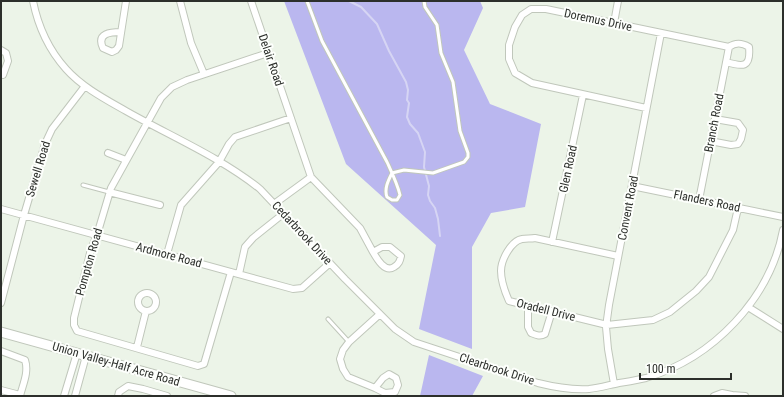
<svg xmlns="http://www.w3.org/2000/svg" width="784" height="397" font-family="'Roboto Condensed',sans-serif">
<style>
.green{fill:#bab7ef}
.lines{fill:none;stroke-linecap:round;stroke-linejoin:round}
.stream{stroke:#d6d5f4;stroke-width:2}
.lane-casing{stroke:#c0c7bb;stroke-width:5}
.street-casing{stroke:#c0c7bb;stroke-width:8}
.secondary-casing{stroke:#c0c7bb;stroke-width:11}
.lane{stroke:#fff;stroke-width:3}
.street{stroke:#fff;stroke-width:6}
.secondary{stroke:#fff;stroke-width:9}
.labels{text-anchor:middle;stroke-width:4;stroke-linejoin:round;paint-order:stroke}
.street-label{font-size:12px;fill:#2c2f2b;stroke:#fdfffc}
</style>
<rect width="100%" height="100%" fill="#ecf4e8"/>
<path class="green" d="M284 1H480L483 8 464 50 490 104 541 124 525 207 491 213 472 247V349L419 329 436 245 346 164Z
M429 355 483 376 472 396H420Z"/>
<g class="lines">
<path class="stream" d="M349 1 361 7 377 24 389 51 406 82 408 90 407 100 409 103 407 117 410 124 418 133 425 152 424 167 429 186 428 195 430 201 435 208 438 219 440 236"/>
<defs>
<path id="lane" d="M307 1 322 41 387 162C392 173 397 183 400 195L397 200H392L387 197C384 189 388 181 392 173L404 170 433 173 464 162 468 157V153L460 131 453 82 441 53 437 25 425 7 424 1
M83 185 109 192
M328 319 349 342"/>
<path id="street" d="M33 1C38 26 49 50 66 69 82 87 105 99 126 111 170 136 220 157 260 189L345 279 395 329 414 342 538 383C554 387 572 390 589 389 599 388 609 385 619 383 628 382 637 380 646 378 713 358 770 299 783 230
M180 1 191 43 204 74
M251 1 311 177 360 228 373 252
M614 23 618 1
M121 32C111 32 96 33 103 48L112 52 116 50 119 46 126 1
M1 50 6 53 8 61 3 75 1 74
M726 62C743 67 751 68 749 47 742 43 736 42 729 47
M646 108 532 83 515 73 509 59V45L515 27 522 15 531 9H546L729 47
M710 141 731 145 738 144 741 139 743 130 738 123 715 119
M108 153 126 160
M632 186 783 217
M109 192 160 205
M699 200 729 47
M274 204 311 177
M1 209 293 289 302 288 330 263
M552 242 583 95
M382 247H390L401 256C400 261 399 264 394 267 385 273 377 259 373 252Z
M167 254 181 205 219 162 229 144 235 137 291 118
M618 256 535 238C531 239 526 238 522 239 511 241 501 260 501 271 501 281 505 292 509 301L607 325 653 320 670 312 696 291 709 277 733 230 738 208
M231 272 204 364 198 366 77 331 74 325V318L91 249 97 235 111 188 161 98 172 87 187 80 268 53
M239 274 245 247 253 238 283 214
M138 302a9 9 0 1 1 18 0a9 9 0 1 1-18 0Z
M1 303 24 215 45 144 52 129 85 86
M528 305V327L531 333C536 335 540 337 545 334L552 311
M748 307 783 329
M137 347 146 311
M1 351 25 360C29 372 23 384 20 396
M389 374 396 378 398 385 395 392 385 393 375 388 383 378Z
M614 384 608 349 606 327 609 305 661 33
M375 388 348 377 343 369 340 359 343 350 349 342 380 314
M1 390 20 395
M64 396 77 353
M75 396 86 356
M118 396 119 392 128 386 143 389 167 396
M714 396 722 393 732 395
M732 396V395L745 396"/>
<path id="secondary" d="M1 332 231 396"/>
</defs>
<use href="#lane" class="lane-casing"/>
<use href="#street" class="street-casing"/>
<use href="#secondary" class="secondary-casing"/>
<use href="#lane" class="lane"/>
<use href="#street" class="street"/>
<use href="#secondary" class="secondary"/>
</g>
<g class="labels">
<g class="street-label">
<text transform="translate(598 20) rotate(12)" y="4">Doremus Drive</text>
<text transform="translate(271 60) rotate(71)" y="4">Delair Road</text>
<text transform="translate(714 123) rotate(-79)" y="4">Branch Road</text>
<text transform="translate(38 169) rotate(-73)" y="4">Sewell Road</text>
<text transform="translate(568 169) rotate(-78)" y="4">Glen Road</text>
<text transform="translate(707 201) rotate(12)" y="4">Flanders Road</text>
<text transform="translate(628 208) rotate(-79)" y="4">Convent Road</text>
<text transform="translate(302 233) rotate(47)" y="4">Cedarbrook Drive</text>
<text transform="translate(169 255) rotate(15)" y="4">Ardmore Road</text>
<text transform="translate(89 262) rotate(-74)" y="4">Pompton Road</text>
<text transform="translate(546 310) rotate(14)" y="4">Oradell Drive</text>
<text transform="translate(116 364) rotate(16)" y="4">Union Valley-Half Acre Road</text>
<text transform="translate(497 369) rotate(18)" y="4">Clearbrook Drive</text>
</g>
</g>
<rect width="784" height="397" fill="none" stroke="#2c2f2b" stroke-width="4"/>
<path d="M640 373v6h91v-6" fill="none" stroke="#2c2f2b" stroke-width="2"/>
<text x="646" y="373" font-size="12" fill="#2c2f2b" stroke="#fdfffc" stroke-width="3" paint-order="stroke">100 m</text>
</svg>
